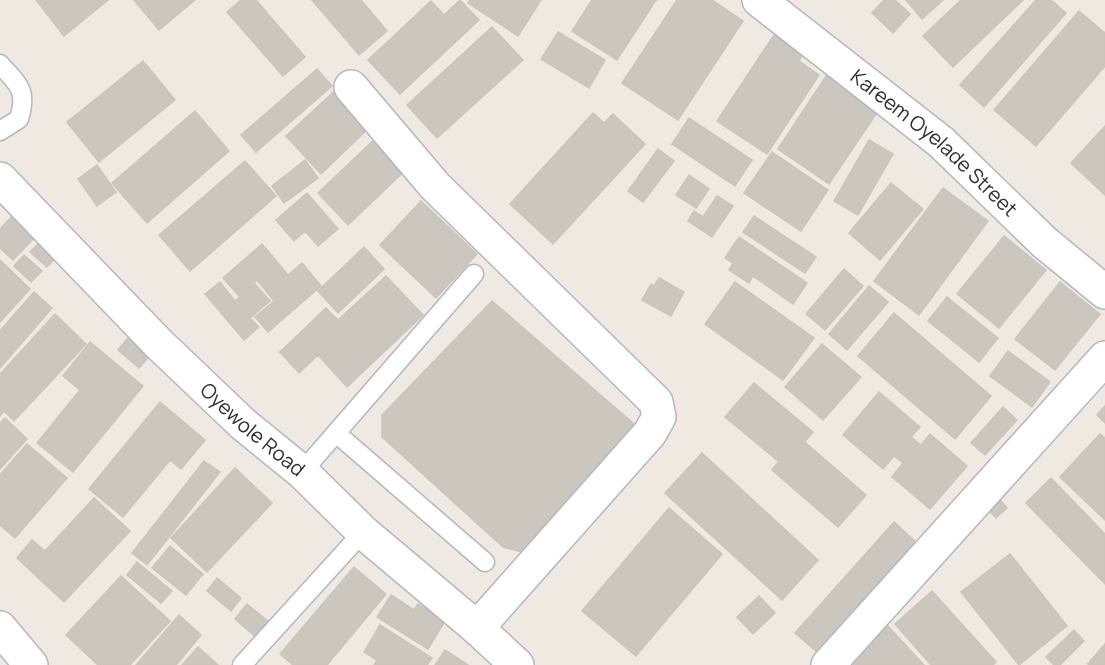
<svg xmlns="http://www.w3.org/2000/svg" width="1105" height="665" font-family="Manrope,sans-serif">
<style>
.building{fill:#cbc7bf;stroke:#cbc5ba;stroke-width:1.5}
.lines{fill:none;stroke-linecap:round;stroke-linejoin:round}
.service-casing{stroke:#b4b7c1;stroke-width:21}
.minor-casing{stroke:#b4b7c1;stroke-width:36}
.service{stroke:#fff;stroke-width:18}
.minor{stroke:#fff;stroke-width:33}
.labels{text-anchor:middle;stroke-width:4.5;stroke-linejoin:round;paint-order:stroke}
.street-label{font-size:20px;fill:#2e2e2e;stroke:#fff}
</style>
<rect width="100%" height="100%" fill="#efe9e1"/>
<path class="building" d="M36 0H108L64 36Z
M134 0H195L159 30Z
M241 0H256L305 57 283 76 227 12Z
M312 0H361L387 31 359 55Z
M460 0 479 20 400 94 368 60 431 1 444 15Z
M470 0H541L518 36 468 3Z
M592 0H656L617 60 572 31Z
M677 0H712L743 21 678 120 622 83Z
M884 0H895L910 14 893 33 872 13Z
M906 0H943L922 19Z
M961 0H1023L953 67 923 36Z
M1036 0H1051L1066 13 984 107 960 85Z
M1079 11 1105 33V66L1036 146 994 110Z
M492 27 523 60 437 138 407 105Z
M558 32 605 60 589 88 541 59Z
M774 35 803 54 799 61 819 75 767 154 717 121Z
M143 61 175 100 99 162 67 122Z
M317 69 332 86 256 152 241 135Z
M828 73 880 108 829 184 778 149Z
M340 86 374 123 321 174 286 136Z
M195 111 229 151 147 223 112 183Z
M593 113 604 123 613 114 645 144 553 244 510 204Z
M689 118 752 160 735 186 672 144Z
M1105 126V195L1071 163Z
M383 131 413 163 348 225 318 193Z
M869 140 893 154 858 215 834 201Z
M658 149 674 161 643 202 628 191Z
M772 152 828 190 801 231 744 193Z
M305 160 318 178 284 203 272 186Z
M245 161 276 196 190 271 159 235Z
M97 165 116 192 97 206 78 179Z
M689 175 709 189 696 208 676 195Z
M891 183 923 209 880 260 849 233Z
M943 188 988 221 919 315 874 281Z
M307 193 338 229 318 246 305 231 294 241 276 220Z
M717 196 733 206 712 237 688 221 694 211 703 217Z
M421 201 477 254 436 298 380 245Z
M13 215 36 236 13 260 0 248V229Z
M754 216 816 257 805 273 743 232Z
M1004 236 1046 270 999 328 957 294Z
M739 237 807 283 793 304 753 276 749 283 729 270 733 263 725 258Z
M42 240 58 255 47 267 30 252Z
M262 244 288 275 302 263 321 286 268 332 255 317 274 301 257 280 239 296 223 278Z
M364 247 384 269 338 313 318 291Z
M24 255 42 271 31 282 14 266Z
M0 260 30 289 0 322Z
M844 269 863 286 825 330 806 314Z
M386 276 423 315 347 387 318 355 299 373 280 352 326 308 338 320Z
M659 278 684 292 671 316 642 300 651 284 654 286Z
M220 282 235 301 255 284 270 301 250 318 259 327 244 340 205 294Z
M735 282 814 338 783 380 705 324Z
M1060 282 1100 314 1055 370 1015 339Z
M869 286 888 302 847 350 829 334Z
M34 292 52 308 0 368V331Z
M947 297 998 338 979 362 928 321Z
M492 301 641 430 529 554 503 547 382 437V415Z
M894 313 991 396 955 439 858 356Z
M55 314 86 344 14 421 4 411 0 416V374Z
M132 333 154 351 139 368 118 350Z
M90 342 143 386 73 472 37 443 80 390 63 376Z
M822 344 861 377 823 420 785 387Z
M1008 351 1050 382 1032 407 990 376Z
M754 383 813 432 784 466 725 417Z
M879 392 920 427 911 437 921 445 930 434 967 466 930 509 892 477 903 463 894 456 883 469 843 435Z
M160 402 205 440 181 469 170 460 123 517 89 489Z
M1105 406V423L1097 415Z
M1003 407 1017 420 985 455 971 443Z
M5 418 27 439 0 469V423Z
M1100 434 1105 438V520L1060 477Z
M799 437 866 495 838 527 772 470Z
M27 444 67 478 15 538 0 525V475Z
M702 453 818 560 782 600 665 493Z
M204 461 220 472 147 565 132 553Z
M235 468 272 503 207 572 171 538Z
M1051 478 1105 534V584L1026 503Z
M992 491 1007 508 996 518 981 501Z
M94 498 130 531 64 602 17 558 32 540 45 551Z
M669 508 722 554 636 656 582 611Z
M894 522 917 543 818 653 795 633Z
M170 546 203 574 186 595 152 568Z
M1010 554 1067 626 1019 665 961 592Z
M137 562 172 591 161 603 127 575Z
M354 567 386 594 327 665H293L280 654Z
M121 576 170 621 130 665H98L66 635Z
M217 578 241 598 231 611 207 591Z
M932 591 996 662 993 665H931L895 624Z
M391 595 414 610 418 604 445 621 428 649 377 617Z
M759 596 775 613 753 634 737 617Z
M247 604 269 622 257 638 235 619Z
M179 615 201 635 176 665H136Z
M885 623 924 665H854L847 658Z
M380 625 432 658 427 665H374L377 660 364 652Z
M1074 630 1084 641 1060 665H1054L1046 657Z
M1105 644V665H1089L1088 664Z
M198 647 218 665H182Z
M445 650 468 665H435Z"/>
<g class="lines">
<defs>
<path id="service" d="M0 64C18 85 28 89 19 119L0 131
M336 433 485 562
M302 472 474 274
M242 665 363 532"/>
<g id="minor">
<path id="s1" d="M759 0 941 142 1044 242 1105 292"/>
<path d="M351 87 435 186 656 402 659 417 650 433 477 628"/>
<path id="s2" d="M0 179 158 343 243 424 302 472 363 532 477 628 517 665"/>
<path d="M0 628 31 665"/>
<path d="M828 665 1105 358"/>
</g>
</defs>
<use href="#service" class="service-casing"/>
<use href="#minor" class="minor-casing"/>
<use href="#service" class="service"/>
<use href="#minor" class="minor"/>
</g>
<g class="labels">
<g class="street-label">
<text dy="7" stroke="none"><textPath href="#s1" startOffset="226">Kareem Oyelade Street</textPath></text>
<text dy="7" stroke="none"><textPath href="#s2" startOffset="356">Oyewole Road</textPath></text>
</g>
</g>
</svg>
